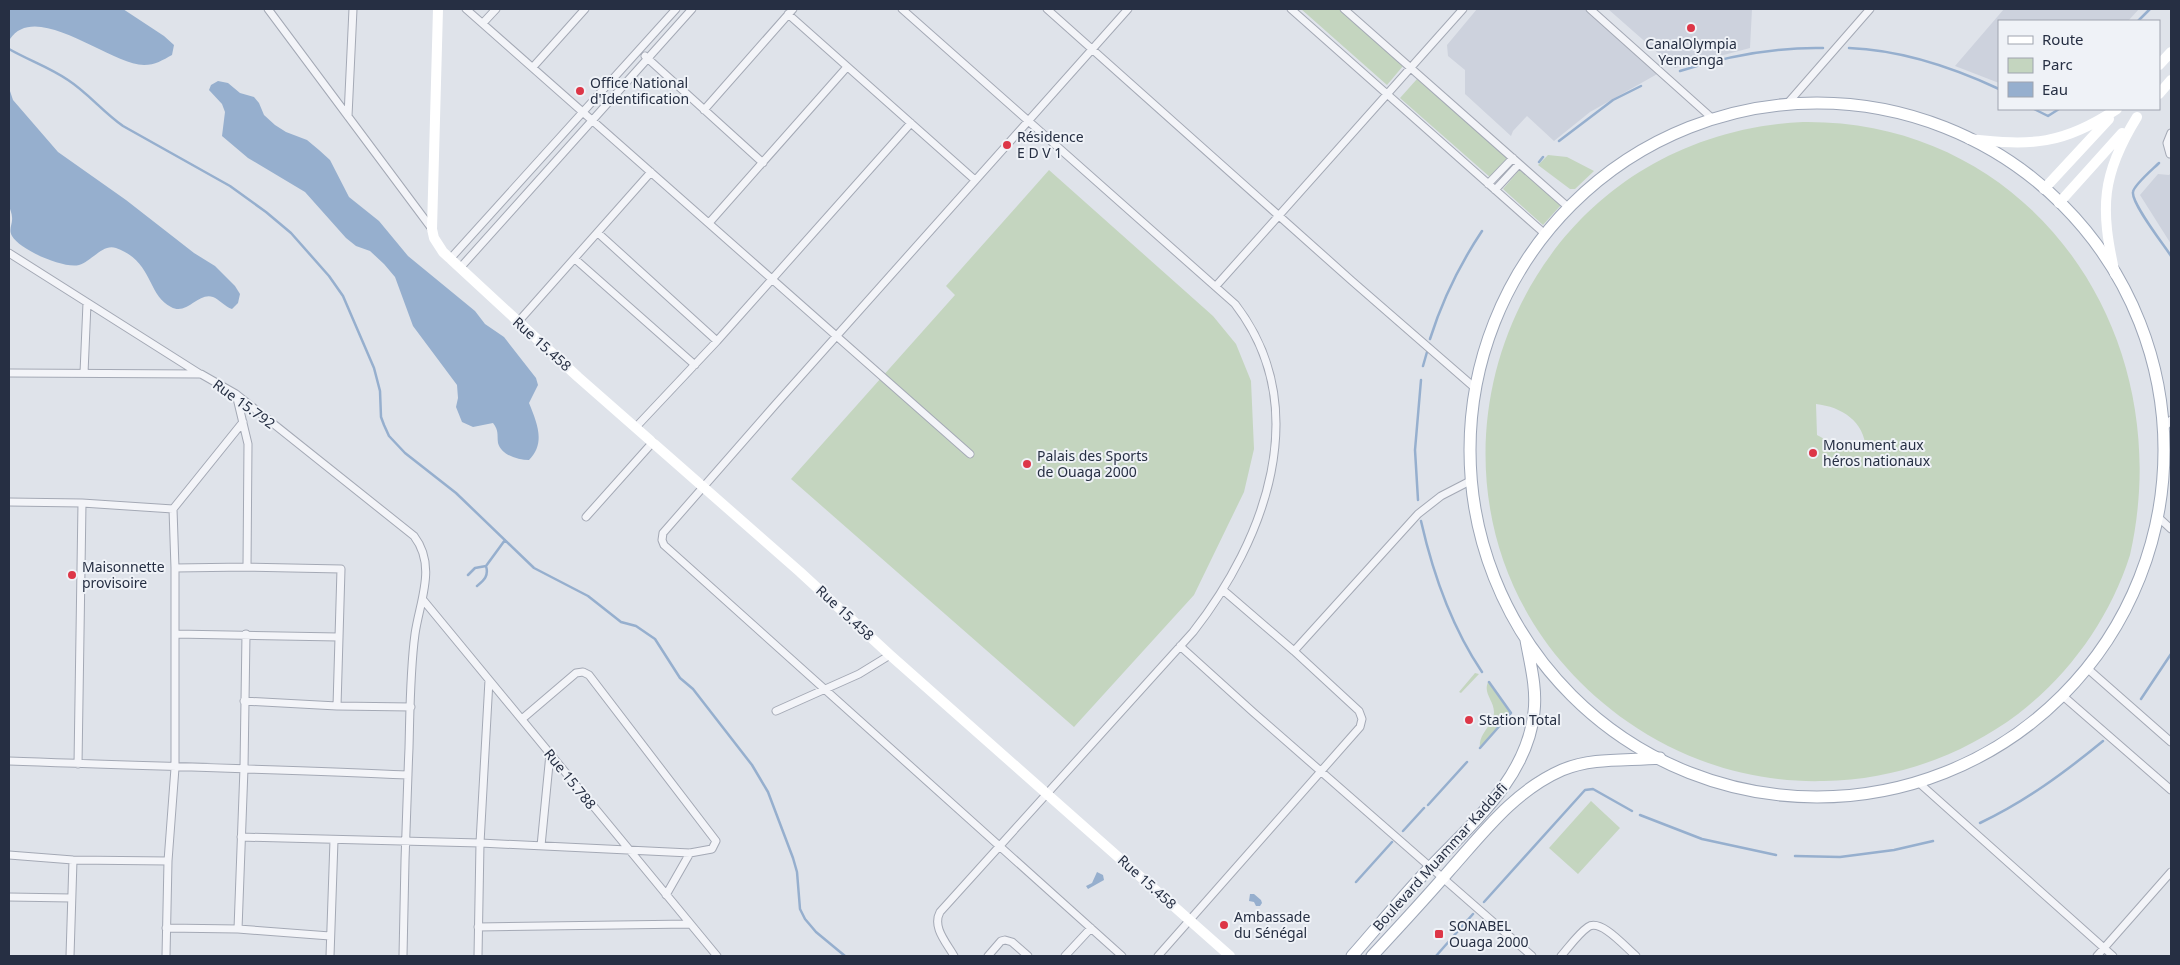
<svg xmlns="http://www.w3.org/2000/svg" width="2180" height="965" font-family="'Noto Sans',sans-serif">
<style>
.built{fill:#cdd2dd}
.green{fill:#c4d5bf;fill-rule:evenodd}
.water{fill:#96afce}
.lines{fill:none;stroke-linecap:round;stroke-linejoin:round}
.stream{stroke:#96afce;stroke-width:2.5}
.street-casing{stroke:#a4a9b5;stroke-width:9}
.primary-casing{stroke:#9da6b7;stroke-width:13}
.street{stroke:#f3f4f8;stroke-width:7}
.secondary{stroke:#fff;stroke-width:10}
.primary{stroke:#fff;stroke-width:11}
.poi-dot{fill:#dd3647;stroke:#eff2f7;stroke-width:2}
.labels{text-anchor:middle;stroke-width:4;stroke-linejoin:round;paint-order:stroke}
.poi-label{font-size:14px;fill:#262f43;stroke:#eff2f7;text-anchor:start}
.street-label{font-size:14px;fill:#262f43;stroke:#eff2f7}
</style>
<rect width="100%" height="100%" fill="#dfe3ea"/>
<path class="built" d="M1477 9H1586L1659 73 1590 112 1554 141 1527 116 1513 131 1511 136 1465 94V70L1448 56 1447 45Z
M1608 9H1752L1750 48 1675 68Z
M2004 9H2139L2128 21H1999V83L1955 66Z
M2171 173V244L2140 195 2158 174 2169 175Z"/>
<path class="green" d="M1301 9H1339L1403 66 1387 85Z
M1417 79 1508 158 1491 178 1400 98Z
M1803 122C2031 119 2180 333 2130 555 2110 618 2070 674 2018 714 1962 756 1894 780 1824 781 1754 783 1685 762 1628 722 1368 540 1486 138 1803 122ZM1816 404C1842 407 1864 421 1866 449L1833 450 1828 441 1817 435Z
M1548 155 1567 157 1594 171 1575 189H1570L1538 165Z
M1521 168 1561 205 1543 225 1503 189Z
M1049 170 1213 316 1236 344 1251 381 1254 449 1244 492 1194 595 1074 727 791 479 955 295 946 286Z
M1475 673 1479 674 1461 693 1459 692Z
M1488 682 1510 713 1480 748C1478 733 1494 725 1494 712 1494 700 1483 694 1488 682Z
M1591 801 1620 828 1578 874 1549 848Z"/>
<path class="water" d="M9 9H123L164 36 174 45 172 55C163 60 155 65 144 65 109 64 36 0 10 39 8 43 10 49 9 54Z
M218 81 228 83 240 93 254 97 259 103 264 115 275 125 286 132 307 140 319 150 330 160 349 197 379 221 408 256 475 311 485 324 504 337 536 378 538 385 529 403C537 423 546 443 529 460 518 460 501 455 498 443 497 434 499 431 493 423L473 427 462 422 456 407 458 398 457 385 413 326 395 277 384 264 370 251 356 246 346 238 305 192 248 158 222 136 225 112 222 104 209 90 211 85Z
M9 88 13 100 58 152 126 200 194 253 215 266 235 286 240 294 238 303 232 309C225 307 219 299 213 297 198 292 187 316 171 307 147 295 153 261 116 248 103 243 91 262 79 265 64 269 20 250 12 236 8 229 13 224 12 217 12 214 10 209 9 206Z
M1097 872 1103 875 1104 880 1088 889 1086 886 1092 883Z
M1250 894H1254L1261 900 1262 903 1260 906H1256L1254 902 1249 901Z"/>
<g class="lines">
<path class="stream" d="M2138 21 2150 9
M1849 48C1901 50 1952 67 1999 89
M9 49C28 60 49 67 68 80 88 93 103 112 123 126L230 186 266 212 291 233 329 276 343 296 374 368 380 391 381 417 384 425 389 436 405 453 456 493 534 568 588 596 621 622 636 626 655 639 680 678 693 689 752 765 768 792 793 858 797 872 800 909 805 919 816 932 845 956
M1680 71C1727 56 1774 47 1823 48
M2034 109 2048 116 2059 109
M1559 141 1613 100 1641 86
M1539 162 1543 157
M2159 163C2153 169 2134 185 2133 192 2131 203 2164 245 2171 256
M1430 339C1442 301 1460 264 1482 231
M1423 366 1427 352
M1418 500 1415 450 1421 380
M1421 521C1433 574 1451 626 1482 672
M468 575 475 568 486 566
M477 586C484 580 489 576 486 566L505 540
M2141 699 2171 654
M1480 748 1511 713 1489 682
M1428 805 1467 762
M1640 815 1702 839 1776 855
M1980 823C2026 801 2064 773 2103 741
M1403 831 1424 808
M1795 856 1840 857 1894 850 1933 841
M1356 882 1392 842
M1484 902 1585 790 1593 789 1632 811
M1436 956 1473 914"/>
<defs>
<path id="street" d="M268 9 432 229
M466 9 970 454
M902 9 1235 304C1315 408 1265 540 1193 632L940 912C932 927 946 942 954 956
M1047 9 1352 281 1475 388
M1291 9 1545 234
M1344 9 1568 207
M1590 9 1713 119
M788 14 975 180
M483 23 496 9
M645 56 763 163
M533 67 585 9
M1787 104 1870 9
M704 110 793 9
M348 116 353 9
M2170 154 2167 143 2171 133
M1488 184 1513 158
M1495 190 1519 164
M709 223 847 67
M598 233 717 341
M9 253 200 374
M450 259 676 9
M575 259 695 365
M460 268 692 9
M1216 286 1463 9
M518 322 651 172
M9 373 201 374 236 394 414 536C437 566 420 600 415 634 410 671 410 710 409 748 406 817 404 887 403 956
M84 373 87 303
M236 394 248 444 247 567
M636 427 717 341 911 123
M2163 429 2171 420
M9 502 82 503 173 509
M586 517 653 442
M2158 517 2171 529
M175 568 247 567 341 569 337 706 244 701
M424 601 717 956
M175 634 338 637
M1180 646 1253 712 1532 956
M1294 651 1418 514 1441 496 1472 480
M2088 669 2171 742
M2063 696 2171 790
M337 706 411 707
M776 711 859 674 890 655
M9 761C142 766 275 769 408 775
M78 764 82 503
M1918 782 2113 956
M241 837 480 843 690 853 712 849 716 841 589 675 583 672 576 673 522 719
M541 846 550 754
M9 855 73 860 168 861
M666 895 690 853
M9 897 71 898
M478 927 690 924
M166 928 238 929 330 936
M238 929 244 768 246 634
M70 956 73 860
M166 956 168 861 175 768V568L173 509 243 422
M330 956 334 840
M478 956 480 843 489 680
M988 956 1001 941 1005 940 1012 942 1028 956
M1065 956 1091 928
M1122 956 664 545 662 540 663 533 775 405 1128 9
M1158 956 1360 727 1362 719 1359 711 1294 651 1223 590
M1561 956C1569 947 1578 934 1588 927 1601 918 1626 948 1636 956
M2097 956 2171 872"/>
<path id="primary" d="M1470 450a347 347 0 1 1 694 0a347 347 0 1 1-694 0Z
M1352 956C1375 930 1398 902 1422 876 1466 828 1527 781 1534 712 1537 688 1530 663 1526 640
M1372 956C1398 928 1424 900 1449 871 1483 833 1514 791 1562 770 1593 757 1628 761 1660 758"/>
</defs>
<use href="#street" class="street-casing"/>
<use href="#primary" class="primary-casing"/>
<use href="#street" class="street"/>
<path class="secondary" d="M438 9 432 229 434 238 443 252 578 377 800 572 890 655 1230 956
M2159 65 2171 52
M2159 94 2171 80
M1969 139C2032 146 2063 145 2117 109
M2044 189 2109 119
M2059 203 2122 133
M2115 274C2100 208 2101 175 2137 117"/>
<use href="#primary" class="primary"/>
</g>
<g class="poi-dot">
<circle cx="1691" cy="28" r="5"/>
<circle cx="580" cy="91" r="5"/>
<circle cx="1007" cy="145" r="5"/>
<circle cx="1813" cy="453" r="5"/>
<circle cx="1027" cy="464" r="5"/>
<circle cx="72" cy="575" r="5"/>
<circle cx="1469" cy="720" r="5"/>
<circle cx="1224" cy="925" r="5"/>
<rect x="1434" y="929" width="10" height="10" rx="2.5"/>
</g>
<g class="labels">
<g class="poi-label">
<text x="1691" y="49" text-anchor="middle">CanalOlympia<tspan x="1691" dy="16">Yennenga</tspan></text>
<text x="590" y="88">Office National<tspan x="590" dy="16">d'Identification</tspan></text>
<text x="1017" y="142">Résidence<tspan x="1017" dy="16">E D V 1</tspan></text>
<text x="1823" y="450">Monument aux<tspan x="1823" dy="16">héros nationaux</tspan></text>
<text x="1037" y="461">Palais des Sports<tspan x="1037" dy="16">de Ouaga 2000</tspan></text>
<text x="82" y="572">Maisonnette<tspan x="82" dy="16">provisoire</tspan></text>
<text x="1479" y="725">Station Total</text>
<text x="1234" y="922">Ambassade<tspan x="1234" dy="16">du Sénégal</tspan></text>
<text x="1449" y="931">SONABEL<tspan x="1449" dy="16">Ouaga 2000</tspan></text>
</g>
<g class="street-label">
<text transform="translate(542 344) rotate(42)" y="5">Rue 15.458</text>
<text transform="translate(244 404) rotate(36)" y="5">Rue 15.792</text>
<text transform="translate(845 613) rotate(43)" y="5">Rue 15.458</text>
<text transform="translate(570 779) rotate(51)" y="5">Rue 15.788</text>
<text transform="translate(1440 857) rotate(-48)" y="5">Boulevard Muammar Kaddafi</text>
<text transform="translate(1147 882) rotate(42)" y="5">Rue 15.458</text>
</g>
</g>
<rect width="2180" height="965" fill="none" stroke="#262f43" stroke-width="20"/>
<rect x="1998" y="20" width="162" height="90" fill="#eff2f7" stroke="#9fa4af"/>
<rect x="2008" y="36" width="25" height="8" fill="#ffffff" stroke="#9fa4af"/>
<text x="2042" y="45" font-size="15" fill="#262f43">Route</text>
<rect x="2008" y="58" width="25" height="15" fill="#c4d5bf" stroke="#9fa4af"/>
<text x="2042" y="70" font-size="15" fill="#262f43">Parc</text>
<rect x="2008" y="82" width="25" height="15" fill="#96afce" stroke="#9fa4af"/>
<text x="2042" y="95" font-size="15" fill="#262f43">Eau</text>
</svg>
